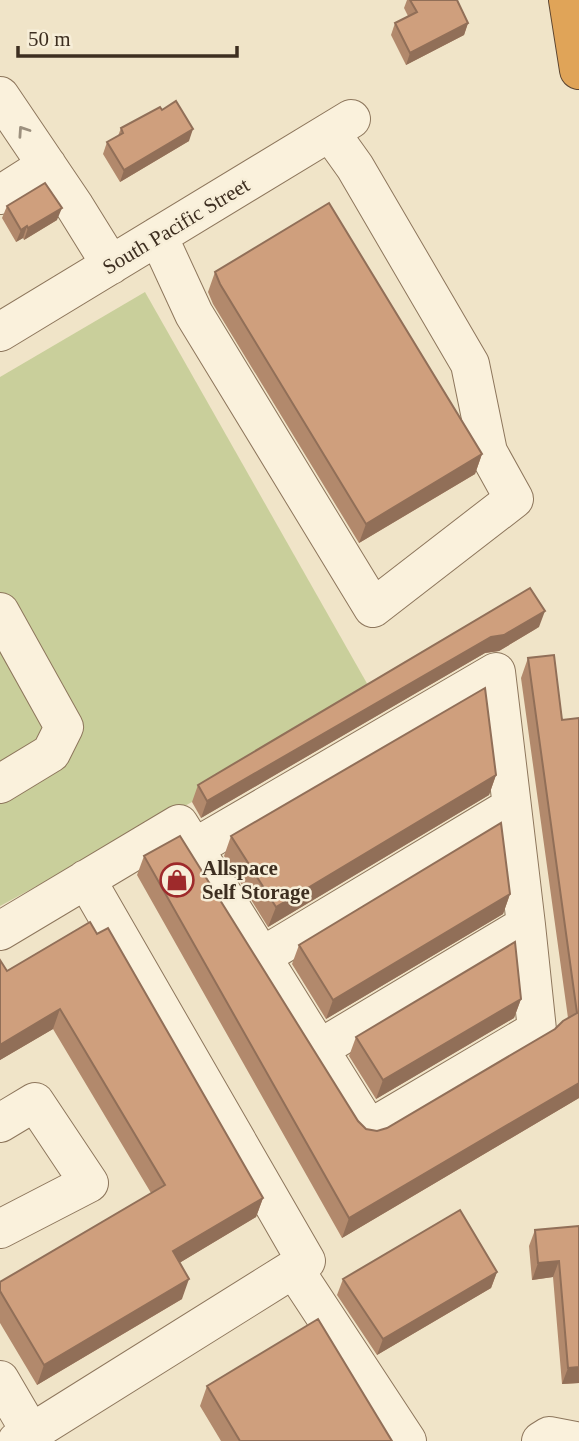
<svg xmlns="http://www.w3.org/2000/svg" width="579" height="1441" font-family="Georgia,serif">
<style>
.green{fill:#c9cf9b}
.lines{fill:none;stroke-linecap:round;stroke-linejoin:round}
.minor-casing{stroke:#8d765c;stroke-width:40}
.highway-casing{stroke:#5b4430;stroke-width:40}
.minor{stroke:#faf1dc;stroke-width:38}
.highway{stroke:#e0a458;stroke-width:38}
.wall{fill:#b2896c}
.shaded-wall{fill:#916f58}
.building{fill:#cf9f7d;stroke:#916f58;stroke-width:2}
.oneway{stroke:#9c907e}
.labels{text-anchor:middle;stroke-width:5;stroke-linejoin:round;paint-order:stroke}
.street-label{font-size:21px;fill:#3d2e20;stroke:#f7eed8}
.poi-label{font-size:21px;font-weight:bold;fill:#3d2e20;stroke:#f7eed8;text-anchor:start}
</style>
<rect width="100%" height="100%" fill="#f0e4c8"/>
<path class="green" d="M145 292 373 694 192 802 0 906V377Z"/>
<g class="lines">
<defs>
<path id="minor" d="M0 96 75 207 111 265
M0 195 47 165
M158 236 194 314 373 608 514 499 488 452 470 364 355 167 330 132
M0 332 351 119
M0 612 64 727 51 753 0 784
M0 931 179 824C242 926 305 1028 369 1129L537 1030 526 925 496 672 194 848
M261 957 511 807
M319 1049 526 925
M0 1123 35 1102 89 1183 0 1229
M294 1269 407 1441
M0 1380 31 1433 17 1441
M31 1433 306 1261 86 879
M541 1441 549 1436 575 1441"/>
<path id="highway" d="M568 0 579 70"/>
</defs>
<use href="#minor" class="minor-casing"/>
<use href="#highway" class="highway-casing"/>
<use href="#minor" class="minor"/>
<use href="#highway" class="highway"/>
</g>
<path class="wall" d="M407 0H457L468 23 464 35 406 65 391 35 395 23 408 16 404 8Z
M121 128 189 141 120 182 103 154 107 142 118 136Z
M7 206 57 220 24 240 23 238 16 242 2 218Z
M215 272 482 454 475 474 359 543 213 304 208 292Z
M539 627 499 651 485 653 201 818 192 802 198 785Z
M528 658 562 720 579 718V1098L342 1238 137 875 144 856 358 1121 366 1129 377 1131 387 1128 555 1029 568 1018 521 678Z
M496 775 489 795 268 927 224 856 231 836Z
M510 894 503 914 326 1019 292 964 299 945Z
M90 922 263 1198 256 1217 179 1263 182 1299 37 1385 0 1323V1291L151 1193 53 1029 0 1060V960L7 971Z
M521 999 514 1018 376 1099 349 1056 356 1037Z
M579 1226V1383L562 1384 553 1277 532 1280 529 1246 535 1230Z
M497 1272 491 1288 377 1355 337 1295 343 1279Z
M207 1386 392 1441H221L200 1406Z"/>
<path class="shaded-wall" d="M468 23 464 35 406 65 410 53Z
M193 129 189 141 120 182 124 170Z
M62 208 57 220 24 240 28 228Z
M27 226 23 238 16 242 21 230Z
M482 454 475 474 359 543 366 524Z
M545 611 539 627 499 651 485 653 201 818 207 801 491 637Z
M496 775 489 795 268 927 276 907Z
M510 894 503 914 326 1019 333 1000Z
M521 999 514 1018 376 1099 383 1080Z
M60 1009 53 1029 0 1060V1045Z
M579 1083V1098L342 1238 349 1218Z
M263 1198 256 1217 166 1271 173 1251Z
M559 1261 553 1277 532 1280 538 1263Z
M497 1272 491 1288 377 1355 383 1339Z
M189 1279 182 1299 37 1385 44 1365Z
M579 1367V1383L562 1384 568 1368Z"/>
<path class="building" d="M410 0H457L468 23 410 53 395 23 417 12Z
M176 101 193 129 124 170 107 142 123 133 121 128 160 107 162 110Z
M45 183 62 208 28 228 27 226 21 230 7 206Z
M329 203 482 454 366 524 220 284 215 272Z
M530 588 545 611 504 635 491 637 207 801 198 785Z
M554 655 562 720 579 718V1083L349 1218 144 856 180 836 358 1121 366 1129 377 1131 387 1128 555 1029 563 1021 577 1013 528 658Z
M485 688 496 775 276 907 231 836Z
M501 823 510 894 333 1000 299 945Z
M90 922 97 934 108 928 263 1198 173 1251 189 1279 44 1365 0 1291V1282L165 1185 60 1009 0 1045V960L7 971Z
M515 942 521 999 383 1080 356 1037Z
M460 1210 497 1272 383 1339 343 1279Z
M579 1226V1367L568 1368 559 1261 538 1263 535 1230Z
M318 1319 392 1441H240L207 1386Z"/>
<defs><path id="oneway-chevron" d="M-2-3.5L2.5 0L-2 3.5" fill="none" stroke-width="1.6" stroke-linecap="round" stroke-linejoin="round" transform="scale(1.75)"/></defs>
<use class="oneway" href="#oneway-chevron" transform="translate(23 131) rotate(-124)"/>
<defs>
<symbol id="shop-ring" viewBox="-11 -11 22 22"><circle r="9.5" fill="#f7eed8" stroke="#9e2a2b" stroke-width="1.5"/><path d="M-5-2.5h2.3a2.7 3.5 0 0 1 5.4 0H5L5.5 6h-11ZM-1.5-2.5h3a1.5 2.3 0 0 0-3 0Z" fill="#9e2a2b"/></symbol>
</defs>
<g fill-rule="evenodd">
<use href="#shop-ring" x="158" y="861" width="38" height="38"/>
</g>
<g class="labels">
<g class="street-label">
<text transform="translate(176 226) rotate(-31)" y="7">South Pacific Street</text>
</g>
<g class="poi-label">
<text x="202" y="875">Allspace<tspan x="202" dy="24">Self Storage</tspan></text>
</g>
</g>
<path d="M18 46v10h219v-10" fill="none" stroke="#3d2e20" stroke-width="3.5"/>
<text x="28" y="46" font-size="21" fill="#3d2e20" stroke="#f7eed8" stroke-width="5" paint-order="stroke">50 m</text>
</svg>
